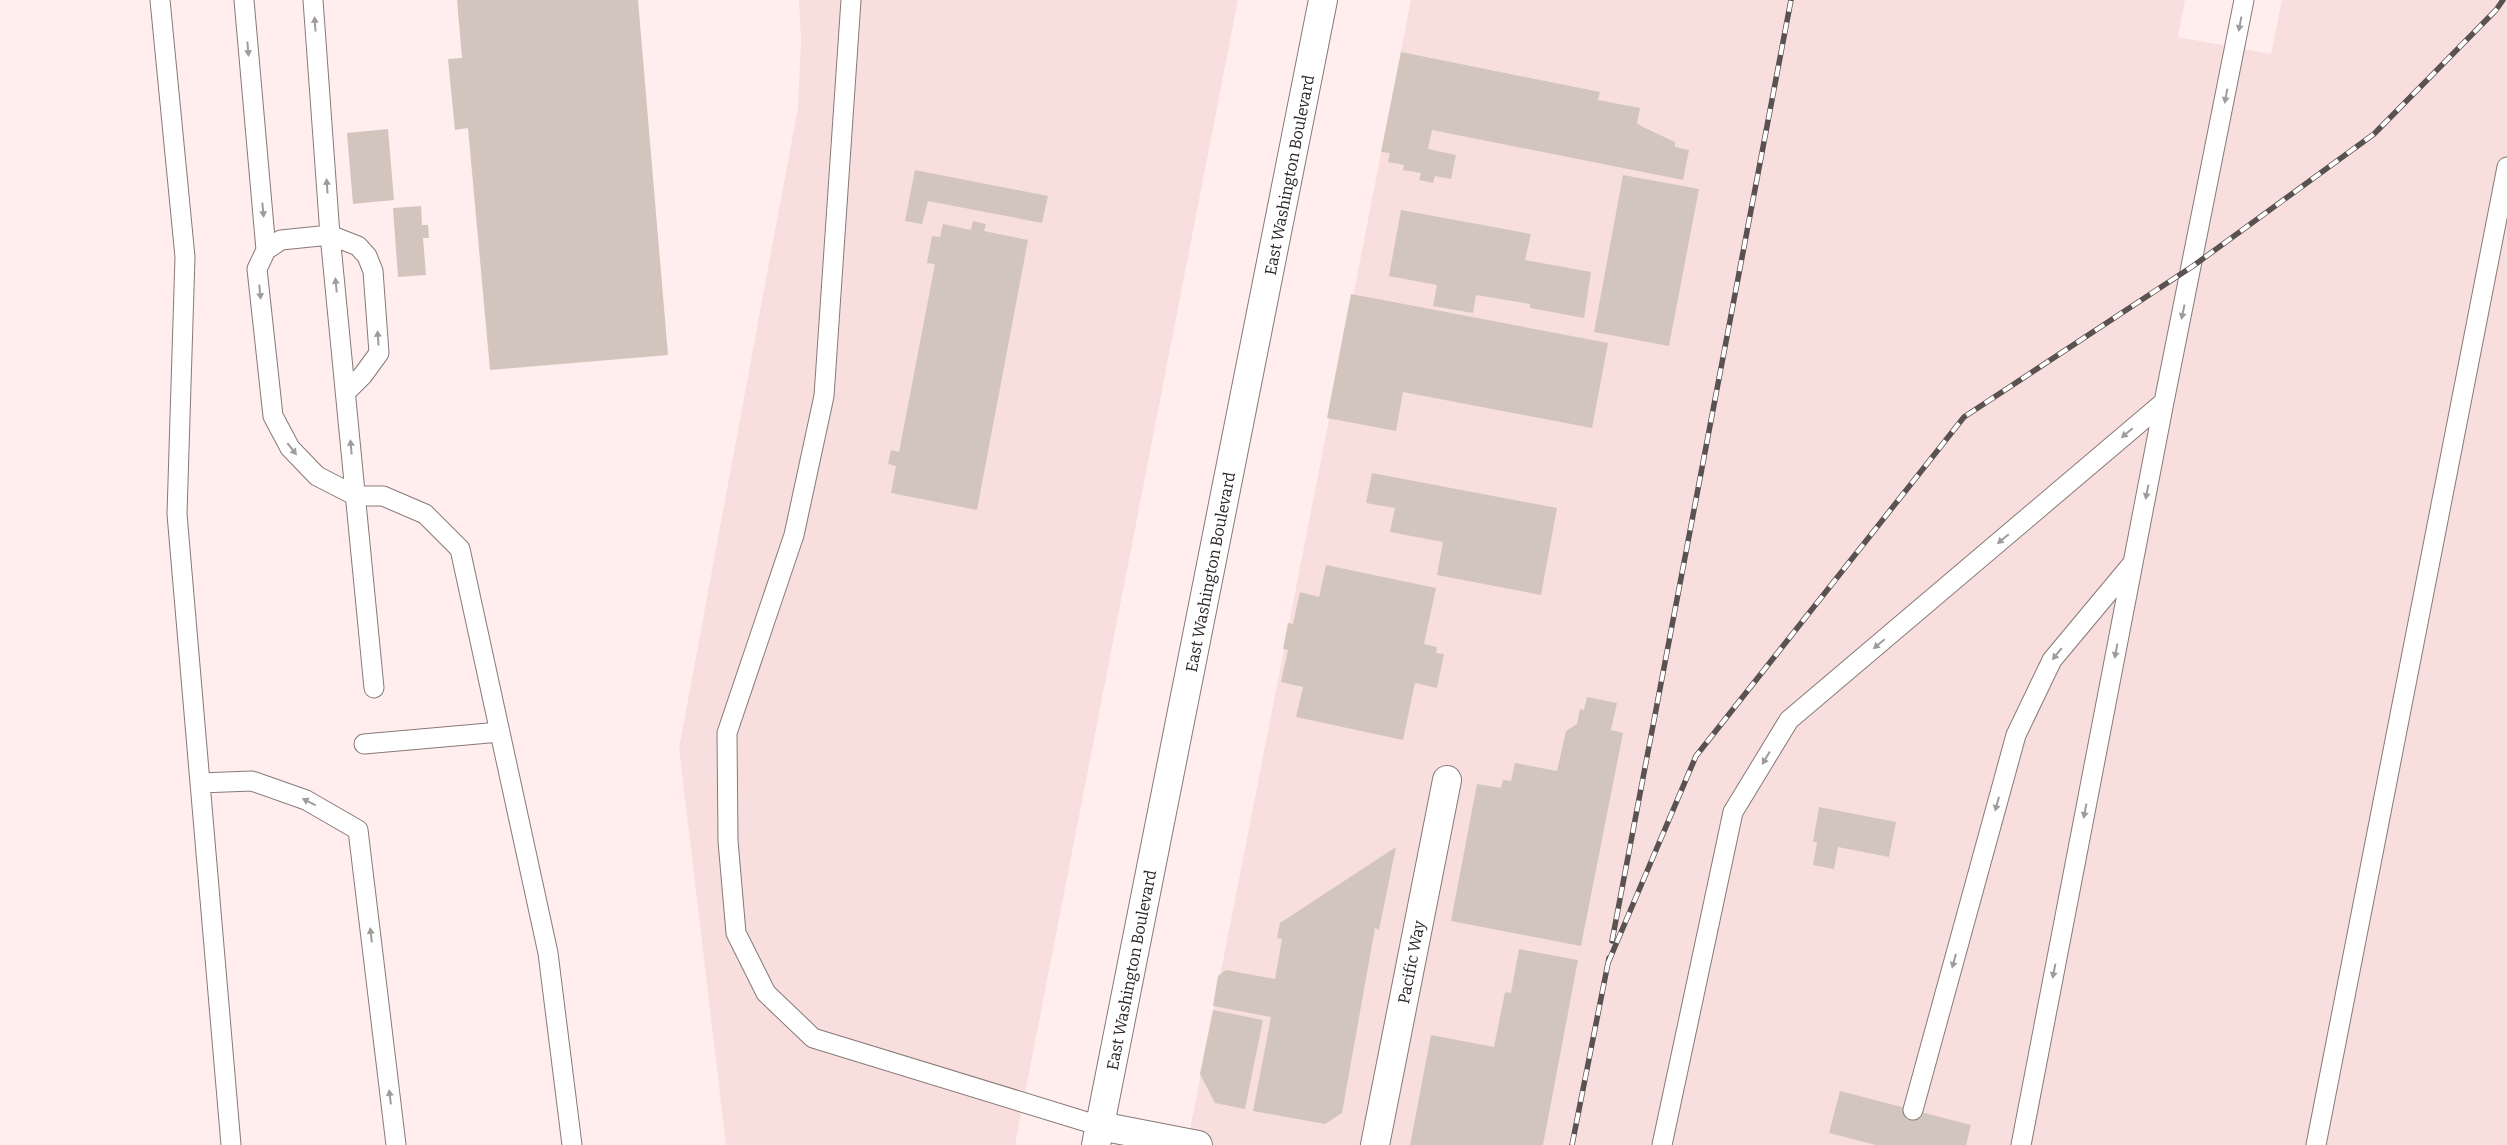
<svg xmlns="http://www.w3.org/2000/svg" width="2507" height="1145" font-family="Bitter,serif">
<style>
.built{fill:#f8dfdd}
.building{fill:#d2c5bd}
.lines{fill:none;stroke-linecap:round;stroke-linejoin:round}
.service-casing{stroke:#877978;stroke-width:21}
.minor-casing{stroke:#877978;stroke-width:30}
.primary-casing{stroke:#877978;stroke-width:30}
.service{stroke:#fff;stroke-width:19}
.minor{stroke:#fff;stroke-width:28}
.primary{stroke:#fff;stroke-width:28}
.rail-casing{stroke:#5a5251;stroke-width:5.5}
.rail{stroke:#fff;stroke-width:4;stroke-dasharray:11;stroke-linecap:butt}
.oneway{fill:#9f9c9c}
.labels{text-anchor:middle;stroke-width:4;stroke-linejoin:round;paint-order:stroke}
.street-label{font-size:16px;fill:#2a2424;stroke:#fff}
</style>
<rect width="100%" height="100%" fill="#ffeeed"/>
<path class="built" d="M799 0H1238L1015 1145H726L679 748 798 107 801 40Z
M1411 0H2185L2178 37 2271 54 2282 0H2507V1145H1187Z"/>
<path class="building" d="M457 0H638L668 355 490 370 468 128 455 130 448 59 462 58Z
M1401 52 1600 92 1598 100 1640 108 1637 123 1641 126 1675 142V147L1689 150 1683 180 1432 130 1428 149 1456 155 1451 179 1435 176 1433 183 1419 180 1421 173 1403 170 1404 165 1388 162 1390 153 1381 152Z
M388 129 394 200 353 204 347 133Z
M915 170 1048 196 1042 223 928 201 922 224 905 221Z
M1623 175 1699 189 1669 346 1594 332Z
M421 206 422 225H428L429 238H423L426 275 398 277 393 208Z
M1401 210 1531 234 1525 260 1591 272 1584 318 1530 308V304L1476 295 1473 313 1433 306 1437 285 1389 276Z
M973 221 986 224 984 231 1028 240 977 510 891 493 896 466 888 464 891 450 899 452 935 264 927 263 932 236 940 237 943 224 971 230Z
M1351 294 1608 343 1592 428 1403 392 1396 431 1327 418Z
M1372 473 1557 508 1541 595 1437 575 1443 542 1390 532 1395 508 1366 503Z
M1326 565 1436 588 1424 644 1437 647 1436 653 1444 654 1437 688 1415 683 1403 740 1296 717 1303 687 1281 682 1288 650 1283 649 1288 623 1293 624 1300 592 1319 597Z
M1587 697 1617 703 1611 730 1623 733 1581 946 1451 921 1477 784 1501 788 1503 780 1511 781 1515 763 1557 771 1566 731 1577 724 1580 709 1584 710Z
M1819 807 1896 822 1889 857 1838 847 1834 869 1813 865 1817 842H1813Z
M1396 847 1379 930 1375 928 1342 1113 1325 1124 1253 1111 1271 1017 1213 1006 1218 976 1226 970 1275 979 1282 939 1277 938 1280 923Z
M1519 949 1578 960 1543 1145H1410L1431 1035 1494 1047 1505 992 1511 993Z
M1213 1010 1263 1020 1245 1109 1215 1103 1200 1074Z
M1840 1091 1971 1125 1966 1145H1876L1829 1133Z"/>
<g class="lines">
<defs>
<path id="service" d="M160 0 185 257 177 514 231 1145
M244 0 266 250
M313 0 330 235 358 246 367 256 373 271 379 353 363 375 346 392
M851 0 824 396 794 535 727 733 728 841 736 933 766 993 813 1038 1100 1126
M374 688C360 537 346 386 330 235L281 240 266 250 257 269 273 416 290 448 317 476 356 496H383L425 514 460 549 548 953 572 1145
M364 744 500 732
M200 783 252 781 306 800 358 830 396 1145
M1913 1110 2016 735 2052 660 2132 564
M1662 1145 1733 812 1789 720 2164 402
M2021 1145 2164 402 2244 0
M2316 1145 2507 167"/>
<path id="minor" d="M1100 1126 1198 1145
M1375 1145 1447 780"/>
<path id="primary" d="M1096 1145 1323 0"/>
</defs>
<use href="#service" class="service-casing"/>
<use href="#minor" class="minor-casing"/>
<use href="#primary" class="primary-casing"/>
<use href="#service" class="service"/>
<use href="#minor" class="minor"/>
<use href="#primary" class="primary"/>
<defs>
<path id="rail" d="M1612 941 1791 0
M1608 963 1696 756 1964 417 2193 266 2374 134 2496 10 2503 0
M1572 1145 1609 958"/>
</defs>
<use href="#rail" class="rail-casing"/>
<use href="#rail" class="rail"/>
</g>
<defs><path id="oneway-solid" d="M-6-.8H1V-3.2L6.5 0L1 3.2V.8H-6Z" transform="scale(1.25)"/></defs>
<g class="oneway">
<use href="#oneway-solid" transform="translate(315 24) rotate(-94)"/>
<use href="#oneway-solid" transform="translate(2240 24) rotate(101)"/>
<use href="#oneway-solid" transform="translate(248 49) rotate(85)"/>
<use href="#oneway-solid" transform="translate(2226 96) rotate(101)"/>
<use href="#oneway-solid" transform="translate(327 186) rotate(-94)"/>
<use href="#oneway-solid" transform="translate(263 210) rotate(85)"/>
<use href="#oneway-solid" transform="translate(336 285) rotate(-96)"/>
<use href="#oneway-solid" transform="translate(260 292) rotate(84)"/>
<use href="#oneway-solid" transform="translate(2183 312) rotate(102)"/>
<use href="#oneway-solid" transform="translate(378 338) rotate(-94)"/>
<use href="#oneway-solid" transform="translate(2127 433) rotate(140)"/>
<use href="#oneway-solid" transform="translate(351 447) rotate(-95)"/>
<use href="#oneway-solid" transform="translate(292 449) rotate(52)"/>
<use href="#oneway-solid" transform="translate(2147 492) rotate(101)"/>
<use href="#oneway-solid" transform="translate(2003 539) rotate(140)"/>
<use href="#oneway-solid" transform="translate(1879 644) rotate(140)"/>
<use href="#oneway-solid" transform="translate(2116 651) rotate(101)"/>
<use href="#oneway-solid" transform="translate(2057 654) rotate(129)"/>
<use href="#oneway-solid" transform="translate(1766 758) rotate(121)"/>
<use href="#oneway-solid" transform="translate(309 802) rotate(-153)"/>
<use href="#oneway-solid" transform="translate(1997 804) rotate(105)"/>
<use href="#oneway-solid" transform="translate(2085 811) rotate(101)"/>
<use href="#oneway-solid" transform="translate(371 935) rotate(-97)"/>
<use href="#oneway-solid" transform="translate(1954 961) rotate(105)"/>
<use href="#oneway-solid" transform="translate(2054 971) rotate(101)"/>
<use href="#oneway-solid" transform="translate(390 1097) rotate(-97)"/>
</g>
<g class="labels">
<g class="street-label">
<text transform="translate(1289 175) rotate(-79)" y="6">East Washington Boulevard</text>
<text transform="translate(1210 572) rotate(-79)" y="6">East Washington Boulevard</text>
<text transform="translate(1411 962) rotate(-79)" y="6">Pacific Way</text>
<text transform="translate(1131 970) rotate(-79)" y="6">East Washington Boulevard</text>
</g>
</g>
</svg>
